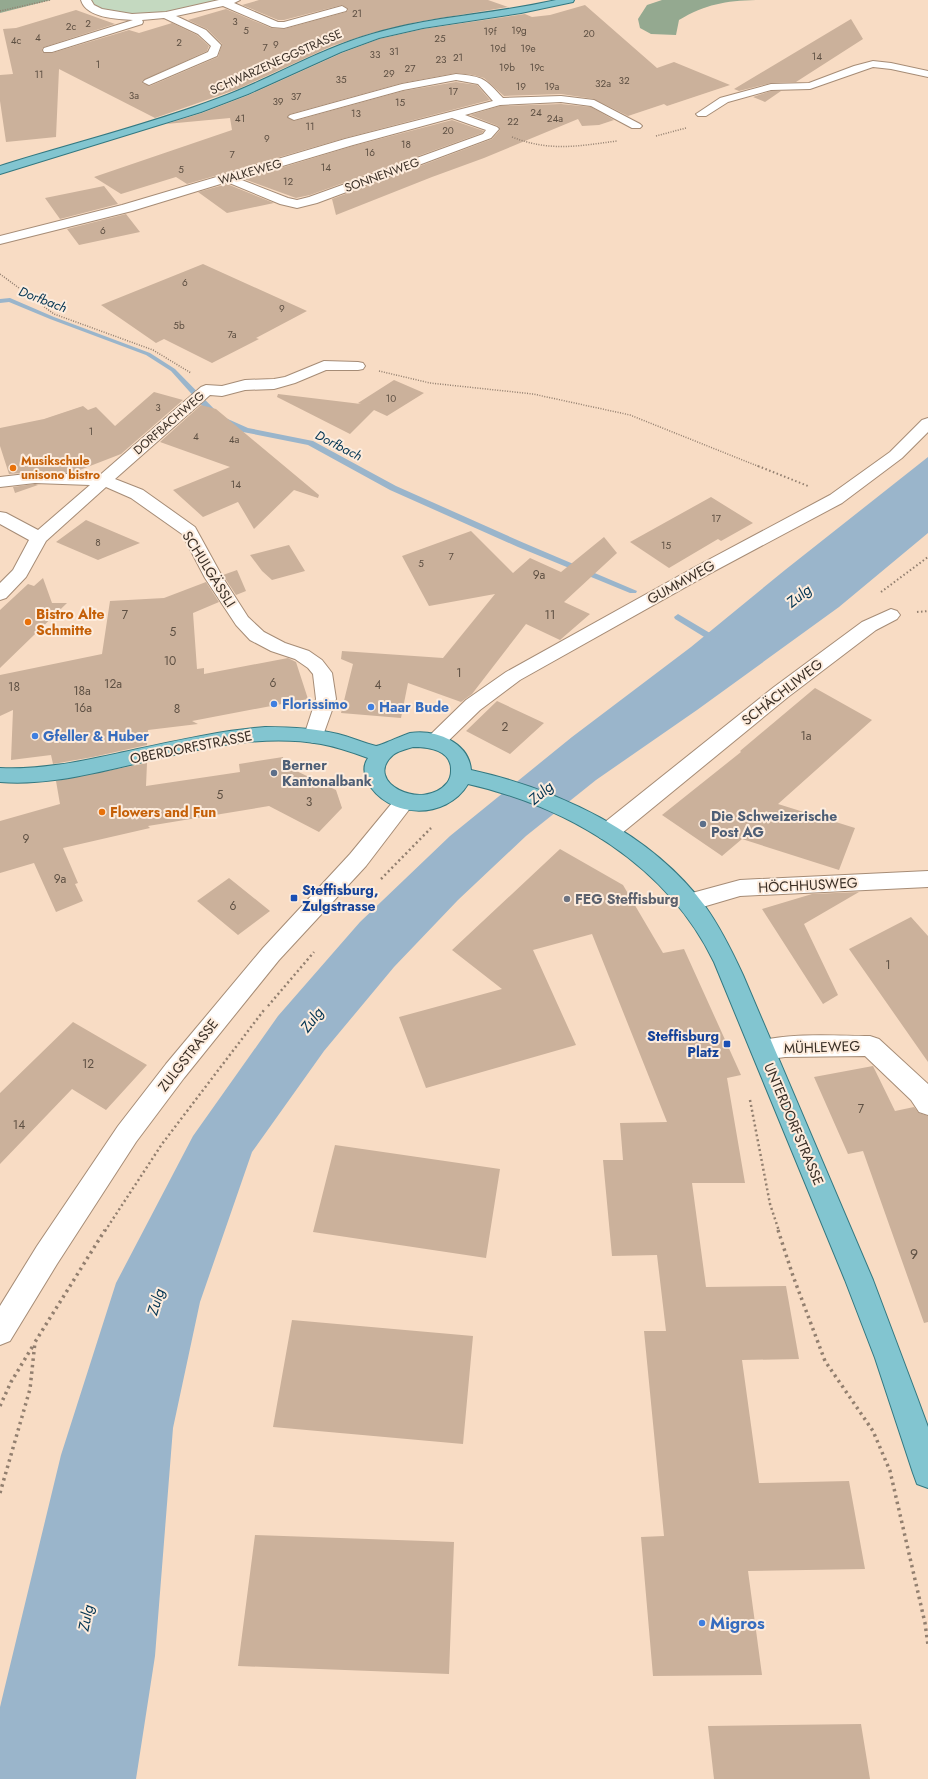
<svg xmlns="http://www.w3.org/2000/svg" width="928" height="1779" font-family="Jost,sans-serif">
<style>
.green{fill:#c4d9c0}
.forest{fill:#94a990}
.water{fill:#9ab5cb}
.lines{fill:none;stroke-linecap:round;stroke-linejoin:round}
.stream{fill:#9ab5cb;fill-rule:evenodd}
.building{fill:#cbb19b}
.minor-casing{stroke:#a68c76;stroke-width:2}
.major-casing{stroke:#337880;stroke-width:2}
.path-far3{stroke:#927f6f;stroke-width:1.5;stroke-dasharray:1 1.5;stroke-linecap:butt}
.path-far2{stroke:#927f6f;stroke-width:2;stroke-dasharray:1.5 2.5;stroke-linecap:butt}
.path-far1{stroke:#927f6f;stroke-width:2.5;stroke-dasharray:2 3;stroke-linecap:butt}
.path{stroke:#927f6f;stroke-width:3.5;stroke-dasharray:2.5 4;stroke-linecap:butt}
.minor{fill:#fff;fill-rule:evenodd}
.major{fill:#82c5d0;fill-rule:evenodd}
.food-dot{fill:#e8710a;stroke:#fdecdd;stroke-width:1.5}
.shop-dot{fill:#3f7fe0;stroke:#fdecdd;stroke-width:1.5}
.service-dot{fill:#5c6f8a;stroke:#fdecdd;stroke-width:1.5}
.transit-dot{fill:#1a4fb4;stroke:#fdecdd;stroke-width:1.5}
.worship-dot{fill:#6b7280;stroke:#fdecdd;stroke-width:1.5}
.labels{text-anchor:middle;stroke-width:4;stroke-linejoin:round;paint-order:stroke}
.far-number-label{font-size:10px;fill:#5e5043}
.far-street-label{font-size:12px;fill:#3a2f26;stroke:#fdecdd}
.far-food-label{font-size:12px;font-weight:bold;fill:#c56008;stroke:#fdecdd;text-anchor:start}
.number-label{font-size:12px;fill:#5e5043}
.far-water-label{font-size:13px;font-style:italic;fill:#023452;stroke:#fdecdd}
.street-label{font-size:14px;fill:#3a2f26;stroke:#fdecdd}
.food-label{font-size:14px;font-weight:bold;fill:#c56008;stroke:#fdecdd;text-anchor:start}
.shop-label{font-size:14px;font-weight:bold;fill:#366cbe;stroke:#fdecdd;text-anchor:start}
.service-label{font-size:14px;font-weight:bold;fill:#4e5e75;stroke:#fdecdd;text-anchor:start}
.transit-label{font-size:14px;font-weight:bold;fill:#164399;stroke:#fdecdd;text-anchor:start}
.worship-label{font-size:14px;font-weight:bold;fill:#5b616d;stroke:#fdecdd;text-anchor:start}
.near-number-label{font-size:14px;fill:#5e5043}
.water-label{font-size:15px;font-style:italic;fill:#023452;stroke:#fdecdd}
.near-shop-label{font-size:17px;font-weight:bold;fill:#366cbe;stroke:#fdecdd;text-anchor:start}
</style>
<rect width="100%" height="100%" fill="#f8dcc4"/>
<path class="green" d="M83 0H235L165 15H109Z"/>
<path class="forest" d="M0 0H51L0 13Z
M662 0H756C725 1 706 4 679 20L676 35 651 34 640 28 638 19 647 5Z"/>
<path class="water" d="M928 457V533L839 607 697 710 596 780 526 836 458 900 394 967 324 1051 252 1152 200 1302 173 1428 155 1656 136 1779H0V1707L61 1455 116 1283 193 1136 278 1016 360 922 450 836 572 737 691 647 785 570Z"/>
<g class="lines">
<path class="stream" d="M10 298 54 317 150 353 175 369 221 416 248 428 313 441 396 486 524 543 637 591 636 593H630L518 547 390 490 308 445 243 432 215 420 171 371 146 355 50 319 9 302 0 303V299Z
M678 614 720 639V643H714L675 619 674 617Z"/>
</g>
<path class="building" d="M259 0H488L508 7 417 22 372 33 332 46 238 89 155 118 59 69 56 137 6 142 0 101V75L13 74 3 29 16 28 76 10 115 24 44 47 42 49 43 53H52L129 30 139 33 172 23 197 35 209 46 207 51 142 81V83L150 86 218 57 222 44 207 29 188 20 226 9 271 28 284 29 346 12 348 10 342 5 284 20H278L242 5Z
M585 5 657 68 674 62 730 85 667 106 664 104 628 116 594 99 561 94 504 96 484 78 473 75 456 73 402 83 290 114 287 117 294 121 403 91 456 82 477 85 490 100 345 138 187 184 176 177 121 194 94 177 232 130 230 118 166 124 202 113 249 95 342 53 379 39 423 29 525 14 532 17 550 15Z
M851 19 863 39 796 82 771 83 739 91 734 89Z
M771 91H781L765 102 753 97Z
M561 104 591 107 614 120 599 125 582 126 578 119 484 158 432 177 336 215 332 199 492 139 500 130 498 126 470 115 500 106Z
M452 120 484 131 482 133 310 195 296 198 244 179 353 146Z
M227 184 274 203 227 213 198 192Z
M104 186 118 204 60 219 45 198Z
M126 214 140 232 79 245 67 229Z
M203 264 307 311 256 338 259 339 212 363 164 339 156 343 101 305Z
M394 380 424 393 387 416 374 410 350 434 277 397 278 394 361 404 358 403Z
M154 392 183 400 121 454 72 473 35 472 9 474 0 446V428L44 419 83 406 88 410 96 407 115 426Z
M201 405 216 409 319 495 318 498 294 490 254 529 238 502 203 517 173 490 230 467 160 442Z
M35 484 38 485 15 493 13 487Z
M711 497 753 523 721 541 718 539 669 568 630 542Z
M86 520 140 543 98 560 56 542Z
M471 531 513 573 530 558 561 572 604 537 617 553 564 602 590 614 560 640 526 624 472 694 461 702 408 683 401 718 341 713 353 664 341 659 342 651 443 658 495 594 429 606 402 556Z
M289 545 305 571 272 580 262 571 250 555Z
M237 570 246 591 236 595 223 575Z
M43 578 52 603H67L0 668V610L28 584 34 586Z
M206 582 219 602 193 613 197 669 204 668V674L288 658 296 662 308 699 192 721 198 724 148 730 147 745 93 757 53 764 51 755 11 760 13 710 0 716V675L102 654 110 601 164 598Z
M815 688 872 720 778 804 855 828 839 870 742 839 722 856 662 815 741 752 740 751Z
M497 701 544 723 510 754 466 731Z
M283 757 284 765 336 790 342 808 319 832 269 806 148 826 150 828 63 848 78 883 75 884 83 901 56 912 34 863 0 873V821L60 804 56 781 147 763 146 786 240 772 239 764Z
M560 849 623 885 663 953 684 949 741 1075 727 1078 745 1183H692L706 1287 786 1286 799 1359 742 1360 759 1483 849 1481 865 1569 748 1571 762 1675 653 1676 641 1537 664 1536 644 1331H666L657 1255 612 1256 603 1160H623L620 1123 667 1122 592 934 533 950 576 1045 426 1088 399 1017 502 989 452 950Z
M229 878 270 911 238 935 197 901Z
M859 892 804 924 838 995 823 1004 762 909 812 894Z
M911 917 928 936V1062L849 949Z
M73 1022 147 1065 106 1110 72 1089 0 1164V1093Z
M873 1066 895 1111 914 1107 919 1113 928 1116V1322L924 1323 863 1151 848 1154 814 1077Z
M335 1145 500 1169 486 1258 313 1232Z
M292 1320 473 1336 463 1444 273 1427Z
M255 1535 454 1542 449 1674 238 1666Z
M861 1724 870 1779H714L708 1726Z"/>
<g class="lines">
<defs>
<path id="minor" d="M81 0H91L94 5 102 9 132 14 166 12 219 0H240L234 3 278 22H284L342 6 347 9 346 11 284 28 272 27 223 6 176 16 206 30 221 45 217 56 149 85 143 82 145 80 208 52 211 46 198 34 164 18 142 20 143 22 142 24 52 52H44L43 50 44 48 133 20C117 19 86 18 81 0Z
M873 61 891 63 928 71V77L891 69 873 67 810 89 771 90 728 102 706 116H698L696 114 720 98 771 84 809 83 854 66Z
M456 74C485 77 484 78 503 98L561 96 594 100 640 124 642 126 640 128H632L591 106 561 102 500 105 465 115 497 127 499 129 491 138 317 203 297 208 280 204 227 182 132 211 0 244V236L122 205 345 139 493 101 478 84 456 80 403 90 294 120 288 117 290 115 402 84ZM452 118 486 130 483 134 309 197 297 200 288 198 239 179 353 145Z
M324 361 358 362 363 363 365 366 363 369 358 370H326L295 383 274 389 245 390 222 396 210 395 115 479 143 490 195 527 223 578 248 617 264 632 285 643 309 651 322 660 329 669 332 673 336 699 321 741 314 743 307 741 304 736 316 699 313 674 308 668 295 659 271 651 250 640 236 625 205 578 182 534 131 498 106 487 46 541 26 577 6 598 0 600V583L13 570 29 540 0 524V512L6 513 38 530 90 485 35 483 0 487V477L35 473 100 475 201 387 206 385 222 386 245 380 274 379 285 377Z
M928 418V432L902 458 842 503 707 575 520 680 480 710 442 747 435 749 428 747 425 742 428 737 466 700 506 672 695 567 830 495 890 452 922 420Z
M891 609 897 611 900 615 897 619 876 630 788 697 616 838 608 840 600 838 597 832 600 826 774 687 862 622Z
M404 794 411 797 414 802 411 807 366 866 279 960 184 1078 136 1142 57 1264 10 1341 0 1345V1306L37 1246 118 1126 166 1064 263 948 350 854 397 797Z
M928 871V887L740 896 689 911 681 908 678 902 681 896 740 880Z
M870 1036 879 1039 928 1084V1115L919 1112 911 1100 865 1056 785 1057 763 1060 754 1057 751 1050 754 1043C785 1032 836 1036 870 1036Z"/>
<path id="major" d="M556 0H574L573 2 521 13 423 28 379 38 341 52 248 94 201 112 0 174V166C73 143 148 125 219 98 271 79 319 49 372 34 432 16 495 14 556 0Z
M265 727C290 727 314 728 338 734 351 737 363 743 376 746 380 746 403 735 410 733 435 729 469 742 471 770 558 789 651 833 705 906 720 927 732 951 743 975L873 1280 917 1397 928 1427V1488L917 1484 913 1473 875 1358 845 1280 714 962C667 865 569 807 468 784 446 821 387 819 367 781 364 774 363 765 368 758 352 752 337 747 321 744 253 732 184 753 117 768 78 777 40 785 0 782V768C43 770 82 761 124 752 171 742 217 731 265 727ZM413 747C429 747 452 750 451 771 451 775 450 779 447 783 423 812 362 782 393 755 398 751 407 749 413 747Z"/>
</defs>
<use href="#minor" class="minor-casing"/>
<use href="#major" class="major-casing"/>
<path class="path-far3" d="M0 11 50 0
M656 136 686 128
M512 137C550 152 578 146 617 141
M0 274 54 314 153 350 191 373
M379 371 430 383 533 394 630 415 760 467"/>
<path class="path-far2" d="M758 466 808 486
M881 592 928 557
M917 612 928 611"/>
<path class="path-far1" d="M381 879 431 828
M268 1006 314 952
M750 1100 770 1204 779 1231
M105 1231 162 1144 264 1010"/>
<path class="path" d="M778 1230 793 1276 825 1361 873 1431 890 1471 925 1623 928 1645
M0 1406 11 1382 34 1344
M0 1493 30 1389 35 1342 105 1230"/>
<use href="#minor" class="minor"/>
<use href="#major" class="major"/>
</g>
<g class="food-dot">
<circle cx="13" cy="468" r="4"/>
<circle cx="28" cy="622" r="4"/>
<circle cx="102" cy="812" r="4"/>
</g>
<g class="shop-dot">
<circle cx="274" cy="704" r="4"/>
<circle cx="371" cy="707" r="4"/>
<circle cx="35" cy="736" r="4"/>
<circle cx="702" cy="1623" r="4"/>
</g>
<g class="service-dot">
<circle cx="274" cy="773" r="4"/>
<circle cx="703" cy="824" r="4"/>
</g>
<g class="transit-dot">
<rect x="290" y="894" width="8" height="8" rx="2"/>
<rect x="723" y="1040" width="8" height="8" rx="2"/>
</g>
<circle class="worship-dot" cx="567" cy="899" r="4"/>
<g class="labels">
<g class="far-number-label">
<text x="357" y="17">21</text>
<text x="235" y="25">3</text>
<text x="88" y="27">2</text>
<text x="71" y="30">2c</text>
<text x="246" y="34">5</text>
<text x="519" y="34">19g</text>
<text x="490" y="35">19f</text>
<text x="589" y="37">20</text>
<text x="38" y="41">4</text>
<text x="440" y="42">25</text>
<text x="16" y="44">4c</text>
<text x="179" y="46">2</text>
<text x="276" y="48">9</text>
<text x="265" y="51">7</text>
<text x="498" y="52">19d</text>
<text x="528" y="52">19e</text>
<text x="394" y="55">31</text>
<text x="375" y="58">33</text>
<text x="817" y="60">14</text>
<text x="458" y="61">21</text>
<text x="441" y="63">23</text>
<text x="98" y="68">1</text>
<text x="507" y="71">19b</text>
<text x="537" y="71">19c</text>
<text x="410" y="72">27</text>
<text x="389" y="77">29</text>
<text x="39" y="78">11</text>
<text x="341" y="83">35</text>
<text x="624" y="84">32</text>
<text x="603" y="87">32a</text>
<text x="521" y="90">19</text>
<text x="552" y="90">19a</text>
<text x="453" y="95">17</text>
<text x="134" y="99">3a</text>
<text x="296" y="100">37</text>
<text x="278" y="105">39</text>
<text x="400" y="106">15</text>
<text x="536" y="116">24</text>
<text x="356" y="117">13</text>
<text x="240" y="122">41</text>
<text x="555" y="122">24a</text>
<text x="513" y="125">22</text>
<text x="310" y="130">11</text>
<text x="448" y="134">20</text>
<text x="267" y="142">9</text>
<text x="406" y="148">18</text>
<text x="370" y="156">16</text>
<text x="232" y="158">7</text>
<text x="326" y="171">14</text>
<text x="181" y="173">5</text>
<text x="288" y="185">12</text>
<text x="103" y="234">6</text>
<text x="185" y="286">6</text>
<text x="282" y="312">9</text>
<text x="179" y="329">5b</text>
<text x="232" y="338">7a</text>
<text x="391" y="402">10</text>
<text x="158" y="411">3</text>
<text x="91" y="435">1</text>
<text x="196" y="440">4</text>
<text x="234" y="443">4a</text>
<text x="236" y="488">14</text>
<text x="716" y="522">17</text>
<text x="98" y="546">8</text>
<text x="666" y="549">15</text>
<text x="451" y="560">7</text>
<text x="421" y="567">5</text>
</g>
<g class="far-street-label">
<text transform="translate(276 62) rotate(-24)" y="4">SCHWARZENEGGSTRASSE</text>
<text transform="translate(250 172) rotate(-16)" y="4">WALKEWEG</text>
<text transform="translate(382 175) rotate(-20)" y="4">SONNENWEG</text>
<text transform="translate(169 423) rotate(-41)" y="4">DORFBACHWEG</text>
</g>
<g class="far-food-label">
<text x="21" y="465">Musikschule<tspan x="21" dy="14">unisono bistro</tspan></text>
</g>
<g class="number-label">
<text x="539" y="579">9a</text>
<text x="125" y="619">7</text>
<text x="550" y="619">11</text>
<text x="173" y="636">5</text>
<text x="170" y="665">10</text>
<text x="459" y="677">1</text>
<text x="273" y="687">6</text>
<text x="113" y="688">12a</text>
<text x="378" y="689">4</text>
<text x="14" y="691">18</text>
<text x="82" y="695">18a</text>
<text x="83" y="712">16a</text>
<text x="177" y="713">8</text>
<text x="505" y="731">2</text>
<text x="806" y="740">1a</text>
<text x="220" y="799">5</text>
<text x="309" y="806">3</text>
<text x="26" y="843">9</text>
<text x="60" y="883">9a</text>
<text x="233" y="910">6</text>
<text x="888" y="969">1</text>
<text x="88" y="1068">12</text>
<text x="861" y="1113">7</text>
<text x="19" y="1129">14</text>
</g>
<g class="far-water-label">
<text transform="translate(43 299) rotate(21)" y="5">Dorfbach</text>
<text transform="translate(339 445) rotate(27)" y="5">Dorfbach</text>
</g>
<g class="street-label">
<text transform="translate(209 569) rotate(58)" y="5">SCHULGÄSSLI</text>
<text transform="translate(681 582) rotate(-29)" y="5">GUMMWEG</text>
<text transform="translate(782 692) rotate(-38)" y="5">SCHÄCHLIWEG</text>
<text transform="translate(191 747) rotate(-11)" y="5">OBERDORFSTRASSE</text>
<text transform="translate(808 885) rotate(-3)" y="5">HÖCHHUSWEG</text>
<text transform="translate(822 1047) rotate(-2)" y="5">MÜHLEWEG</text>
<text transform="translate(188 1055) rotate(-52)" y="5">ZULGSTRASSE</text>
<text transform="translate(794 1124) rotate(67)" y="5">UNTERDORFSTRASSE</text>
</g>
<g class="food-label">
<text x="36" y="619">Bistro Alte<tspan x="36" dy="16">Schmitte</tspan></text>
<text x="110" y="817">Flowers and Fun</text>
</g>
<g class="shop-label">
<text x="282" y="709">Florissimo</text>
<text x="379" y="712">Haar Bude</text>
<text x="43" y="741">Gfeller &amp; Huber</text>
</g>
<g class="service-label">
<text x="282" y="770">Berner<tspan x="282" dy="16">Kantonalbank</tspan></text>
<text x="711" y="821">Die Schweizerische<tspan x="711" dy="16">Post AG</tspan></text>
</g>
<g class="transit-label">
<text x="302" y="895">Steffisburg,<tspan x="302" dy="16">Zulgstrasse</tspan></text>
<text x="719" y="1041" text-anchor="end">Steffisburg<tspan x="719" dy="16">Platz</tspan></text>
</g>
<g class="worship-label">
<text x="575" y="904">FEG Steffisburg</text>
</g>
<g class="near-number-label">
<text x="914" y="1259">9</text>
</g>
<g class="water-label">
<text transform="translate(799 596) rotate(-38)" y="5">Zulg</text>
<text transform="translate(541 793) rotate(-40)" y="5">Zulg</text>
<text transform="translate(312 1020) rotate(-52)" y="5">Zulg</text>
<text transform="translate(156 1302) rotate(-73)" y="5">Zulg</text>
<text transform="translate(86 1618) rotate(-79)" y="5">Zulg</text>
</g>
<g class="near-shop-label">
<text x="710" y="1629">Migros</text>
</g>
</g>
</svg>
